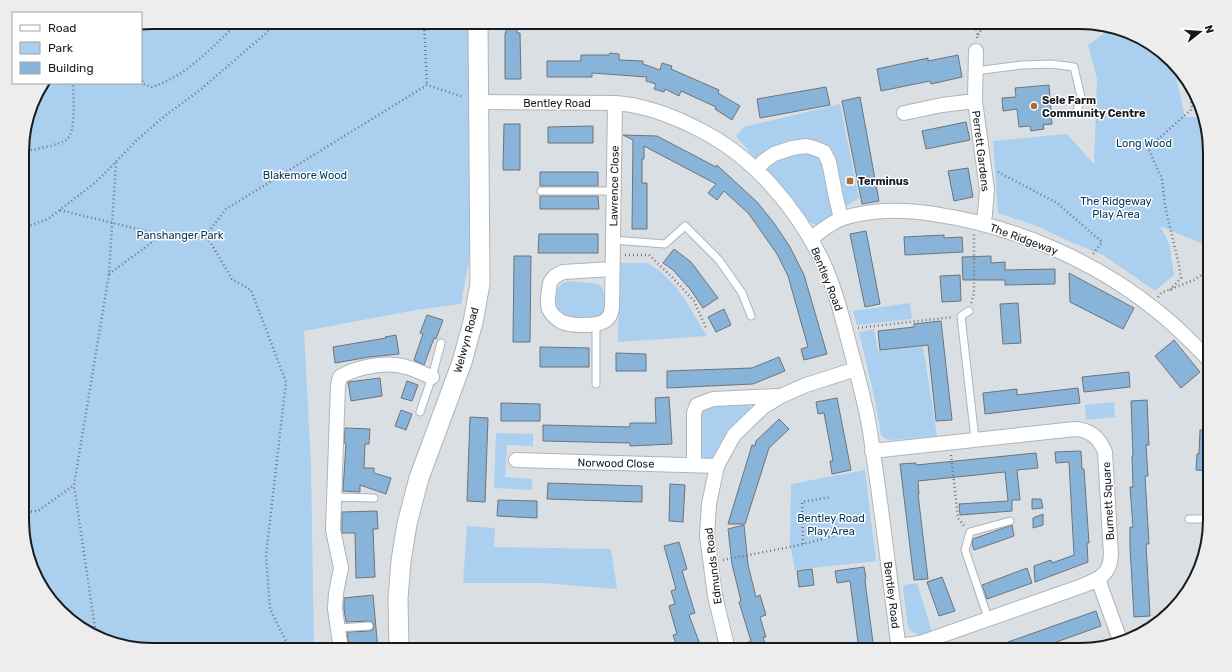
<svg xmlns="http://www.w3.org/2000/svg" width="1232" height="672" font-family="Rubik,sans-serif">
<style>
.green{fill:#abcfee}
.building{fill:#88b4da;stroke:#6f7378}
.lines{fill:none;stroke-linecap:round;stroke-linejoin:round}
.lane-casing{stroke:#afb4b9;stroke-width:9}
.street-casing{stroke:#afb4b9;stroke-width:16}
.secondary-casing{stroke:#afb4b9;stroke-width:21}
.path{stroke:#727679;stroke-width:2.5;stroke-dasharray:1 3;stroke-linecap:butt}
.lane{stroke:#fff;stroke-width:7}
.street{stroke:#fff;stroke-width:14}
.secondary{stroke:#fff;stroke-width:19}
.poi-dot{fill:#a96e2f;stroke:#fff;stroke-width:1.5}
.labels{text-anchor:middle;stroke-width:3;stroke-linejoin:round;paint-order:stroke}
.poi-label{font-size:11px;font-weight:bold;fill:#181a1c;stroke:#fff;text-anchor:start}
.street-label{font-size:11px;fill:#181a1c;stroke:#fff}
.park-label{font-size:11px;fill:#00365a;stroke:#fff}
.rim{fill:none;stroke:#181a1c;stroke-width:2}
</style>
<rect width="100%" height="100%" fill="#dadfe4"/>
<path class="green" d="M152 22H468L472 243 461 304 416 310 304 331 311 465 314 650H152L87 633 44 593 23 537V135L35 94 44 83H141V24Z
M1109 30 1145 39 1174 67 1185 117H1201L1210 143V247L1160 226 1169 243 1174 275 1155 291 1103 255 1073 243 1037 226 998 213 993 141 1067 134 1094 164 1097 79 1088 45Z
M840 104 859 198 816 225 808 222 736 136 744 127Z
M620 263H648L662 273 676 287 683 297 707 336 618 342Z
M569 281 598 284C607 289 606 307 602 315L596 318H565L558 311C555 298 553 285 569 281Z
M910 303 912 319 857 325 853 311Z
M874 329 878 351 923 346 937 436 893 440 886 439 881 435 875 400 859 332Z
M1114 402 1115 417 1086 420 1085 405Z
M748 404 751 408 750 411 717 455 709 459 699 456V413L708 406Z
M496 433 533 434V446L507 445 505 477 532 479V490L494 488Z
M865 470 876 561 795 570 790 544 791 484Z
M467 526 495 528 494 547 611 549 617 589 544 583H463Z
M917 583 932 632 919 635 911 631 908 627 903 588 904 585Z"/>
<path class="building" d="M506 27H517V33H520L521 79H505V33H506Z
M610 53 619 54V60L643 61V64L660 70 662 63 672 66 671 69 719 90 718 93 740 106 732 120 715 109 716 107 681 91 679 96 665 89 664 92 654 89 656 84 646 81 647 77 592 73V77H547V61H581V55H609Z
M958 55 962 77 931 84 930 81 881 91 877 69 928 58V61Z
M1049 85 1052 124 1043 125 1044 129 1031 131 1030 126 1019 127 1017 109 1003 111 1002 98 1016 97 1015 88Z
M826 87 830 105 760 118 757 99Z
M860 97 879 201 862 204 842 101Z
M966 122 970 140 926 149 922 131Z
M504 124H520V170H503Z
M593 126V143H548V127Z
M623 135 657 136 716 167 717 165 757 202 774 223 790 247 804 275 827 354 804 360 801 349 808 347 788 276 777 254 749 214 724 191 717 200 708 193 716 184 644 146V159H642V183H647V229H632L633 140Z
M968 168 973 197 954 201 948 171Z
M540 172H598V186H540Z
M540 196H598L599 209H540Z
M866 231 880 304 865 307 850 234Z
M539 234H598V253H538Z
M944 235V238L962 237 963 252 905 255 904 237Z
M674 249 691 262 718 298 703 308 690 289 673 270 663 263Z
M514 256H531L530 342H513Z
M991 256V263L1005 262V270L1055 269V284L1005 285V280H963L962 257Z
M1069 273 1134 308 1123 329 1070 302Z
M960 275 961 301 942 302 940 276Z
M1018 303 1021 343 1003 344 1000 304Z
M724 309 731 325 716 332 708 317Z
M427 315 443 320 436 339 434 338 424 365 414 360 423 334 420 333Z
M941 321 952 420 936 421 928 345 880 350 878 331 914 327V324Z
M396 335 399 354 369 357 335 363 333 347 386 338 385 337Z
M1174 340 1200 372 1181 388 1155 356Z
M540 347 589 348V367H540Z
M616 353 646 354V371H616Z
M779 357 785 371 753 384 667 388V371L752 368Z
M1129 372 1130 387 1084 392 1082 377Z
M380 378 382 396 351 401 348 382Z
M407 381 418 385 412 401 401 398Z
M1078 388 1080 403 985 414 983 393 1017 389V395Z
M669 397 672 444 630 446V443L543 441V425L630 427V423H656L655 398Z
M837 398 851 470 832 474 830 461H833L824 413 818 414 816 402Z
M1147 400 1149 445H1146L1148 476H1145L1149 544H1146L1150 616 1134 617 1130 547V527H1133L1130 487H1133L1132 456H1133L1131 401Z
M501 403 540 404V421H501Z
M401 410 412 414 406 430 395 426Z
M470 417 488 418 485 502 467 501Z
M779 419 789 429 769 448 745 524H728L752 445 755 446 756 441Z
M345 428 370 429 369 444H365L364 468H374V473L391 478 386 494 360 485V492L343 491 346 443H344Z
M1200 430H1210V471L1196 470 1197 454H1199Z
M1081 451 1082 469H1084L1089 543H1087L1088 562 1035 582 1034 566 1051 560 1052 563 1074 555 1069 462 1056 463 1055 452Z
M1036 453 1038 468 1017 470 1020 500H1012V511L960 515 959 504 1008 501 1005 472 918 481 919 494H918L928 579 914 580 900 464 916 463V465Z
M548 483 642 486V502L547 499Z
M670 484 685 485 683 522 669 521Z
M1032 499H1041L1043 508 1032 509Z
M498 500 537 501V518L497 516Z
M377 511 378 529H373L375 577 356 578 355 533H342V512Z
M1043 514V525L1033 528V518Z
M744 525 748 565 756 597 760 595 766 615 760 617 766 637H763L767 650H736V647L751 641 739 602 741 601 732 564 728 529Z
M1012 525 1014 536 974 550 972 544 973 539Z
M679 542 687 569 682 571 695 613 689 615 702 650H678L673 635 677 634 669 606 675 604 671 591 676 589 664 546Z
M864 567 866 578 865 579 866 589 874 650H859L850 581 837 583 835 571Z
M1027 568 1032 583 987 599 982 585Z
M812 569 814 585 799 587 797 571Z
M942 577 955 611 939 616 927 582Z
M373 595 378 650H349L347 632 370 631 373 629 374 625 373 623 369 621 346 622 344 609V598Z
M1096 611 1101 626 1034 650H991V648Z"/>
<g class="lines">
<defs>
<path id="lane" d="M975 71 1022 65 1051 64 1074 67 1081 97 1077 111
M541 191H614
M613 240 665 244 685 226 719 260 742 293 751 316
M969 311 961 316 975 439
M596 384V324
M420 412 432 377 441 343
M334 497 374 498
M1189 519H1210
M988 618 965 550 970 532 1010 521
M338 628 369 626"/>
<path id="street" d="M976 51 975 101 987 190 984 224
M478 102 615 103C646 105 676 117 704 132 755 159 795 207 821 258 835 287 843 320 851 351 856 369 861 388 865 406 870 426 872 446 875 466 884 527 891 589 899 650
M904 113 942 105 975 101
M756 170 764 161 774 154 792 148 806 146 814 148 824 152 829 162 836 198 841 218
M810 239C820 232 830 223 841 219 845 217 851 216 855 215 883 209 906 210 934 214 1014 226 1094 260 1157 311 1176 326 1193 343 1210 361
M612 269 563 272C554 276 549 280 549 290 548 296 547 304 549 309 551 314 557 319 562 322 572 326 600 327 607 319 611 316 611 312 612 308L615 103
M872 451 1075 429C1090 430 1099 437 1105 452L1111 555C1110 575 1099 579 1082 586L920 643 899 646
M516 460 717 466
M694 465V413L697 405 713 399 777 396
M1098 579 1120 640
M341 650 335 609 336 593 341 568 333 530 338 385 340 377C356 367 387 361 406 367 415 369 423 374 432 377
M728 650 715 596 707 536 709 504 717 466 734 435 763 407 781 396 806 385 856 369"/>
<path id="secondary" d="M399 650 398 599 401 561 407 524 419 478 462 362 473 322 480 284 478 22"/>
</defs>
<use href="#lane" class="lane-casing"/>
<use href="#street" class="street-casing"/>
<use href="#secondary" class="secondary-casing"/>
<path class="path" d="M424 22 427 85
M973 22 978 35 977 38
M978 35 986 22
M141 77 143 84 152 87C187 76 212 47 239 22
M23 152C34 149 57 146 66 140 77 132 73 97 73 83
M998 172 1057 203 1102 242 1093 254
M60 210 162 235
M23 228 48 219 96 182 138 139 166 115 200 90 279 22
M206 235 226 209 427 85 464 97
M625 255H649L671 276 694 301 706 328
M109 274 162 235H206L232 279 251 290 286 382 266 555 270 609 289 647V650
M1170 290 1181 278 1179 265 1165 206 1162 179 1148 148 1192 109 1190 85
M1158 297 1161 293 1194 280 1210 269
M971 303 974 294V234
M858 328 953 317
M951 455 958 518 965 527
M23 512 38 511 74 485
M803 544 802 502 831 497
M723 560 800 545 852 531
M96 635 74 485 109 274 116 161"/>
<use href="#lane" class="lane"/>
<use href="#street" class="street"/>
<use href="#secondary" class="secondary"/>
</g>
<g class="poi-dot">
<circle cx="1034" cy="106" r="4"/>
<rect x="846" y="177" width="8" height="8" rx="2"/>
</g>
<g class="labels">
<g class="poi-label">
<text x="1042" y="104">Sele Farm<tspan x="1042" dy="13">Community Centre</tspan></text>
<text x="858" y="185">Terminus</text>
</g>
<g class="street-label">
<text x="557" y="107">Bentley Road</text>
<text transform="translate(981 151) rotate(83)" y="4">Perrett Gardens</text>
<text transform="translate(614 186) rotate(-89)" y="4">Lawrence Close</text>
<text transform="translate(1024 239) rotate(20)" y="4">The Ridgeway</text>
<text transform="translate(827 279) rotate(68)" y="4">Bentley Road</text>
<text transform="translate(466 340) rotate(-75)" y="4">Welwyn Road</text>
<text transform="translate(616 463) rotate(1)" y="4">Norwood Close</text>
<text transform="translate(1108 501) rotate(-93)" y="4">Burnett Square</text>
<text transform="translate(713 566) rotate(-97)" y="4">Edmunds Road</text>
<text transform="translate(892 595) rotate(83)" y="4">Bentley Road</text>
</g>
<g class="park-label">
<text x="1144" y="147">Long Wood</text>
<text x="305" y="179">Blakemore Wood</text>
<text x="1116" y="205">The Ridgeway<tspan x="1116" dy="13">Play Area</tspan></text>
<text x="180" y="239">Panshanger Park</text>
<text x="831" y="522">Bentley Road<tspan x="831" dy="13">Play Area</tspan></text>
</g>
</g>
<path d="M0 0H1232V672H0ZM152 29H1080A123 123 0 0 1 1203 152V520A123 123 0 0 1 1080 643H152A123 123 0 0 1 29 520V152A123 123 0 0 1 152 29Z" fill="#ededed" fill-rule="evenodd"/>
<path class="rim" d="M152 29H1080A123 123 0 0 1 1203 152V520A123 123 0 0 1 1080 643H152A123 123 0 0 1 29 520V152A123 123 0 0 1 152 29Z"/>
<rect x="12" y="12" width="130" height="72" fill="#ffffff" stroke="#a3a3a4"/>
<rect x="20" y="25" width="20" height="6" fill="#ffffff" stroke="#a3a3a4"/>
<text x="48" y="32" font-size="12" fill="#181a1c">Road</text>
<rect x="20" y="42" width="20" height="12" fill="#abcfee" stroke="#a3a3a4"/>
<text x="48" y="52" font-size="12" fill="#181a1c">Park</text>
<rect x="20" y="62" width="20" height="12" fill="#88b4da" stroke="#a3a3a4"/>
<text x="48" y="72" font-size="12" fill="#181a1c">Building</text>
<g transform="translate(1200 32) rotate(73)" stroke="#ffffff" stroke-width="3" paint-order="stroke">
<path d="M0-3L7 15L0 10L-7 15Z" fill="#181a1c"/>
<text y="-6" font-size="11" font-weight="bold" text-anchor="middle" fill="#181a1c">N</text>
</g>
</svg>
